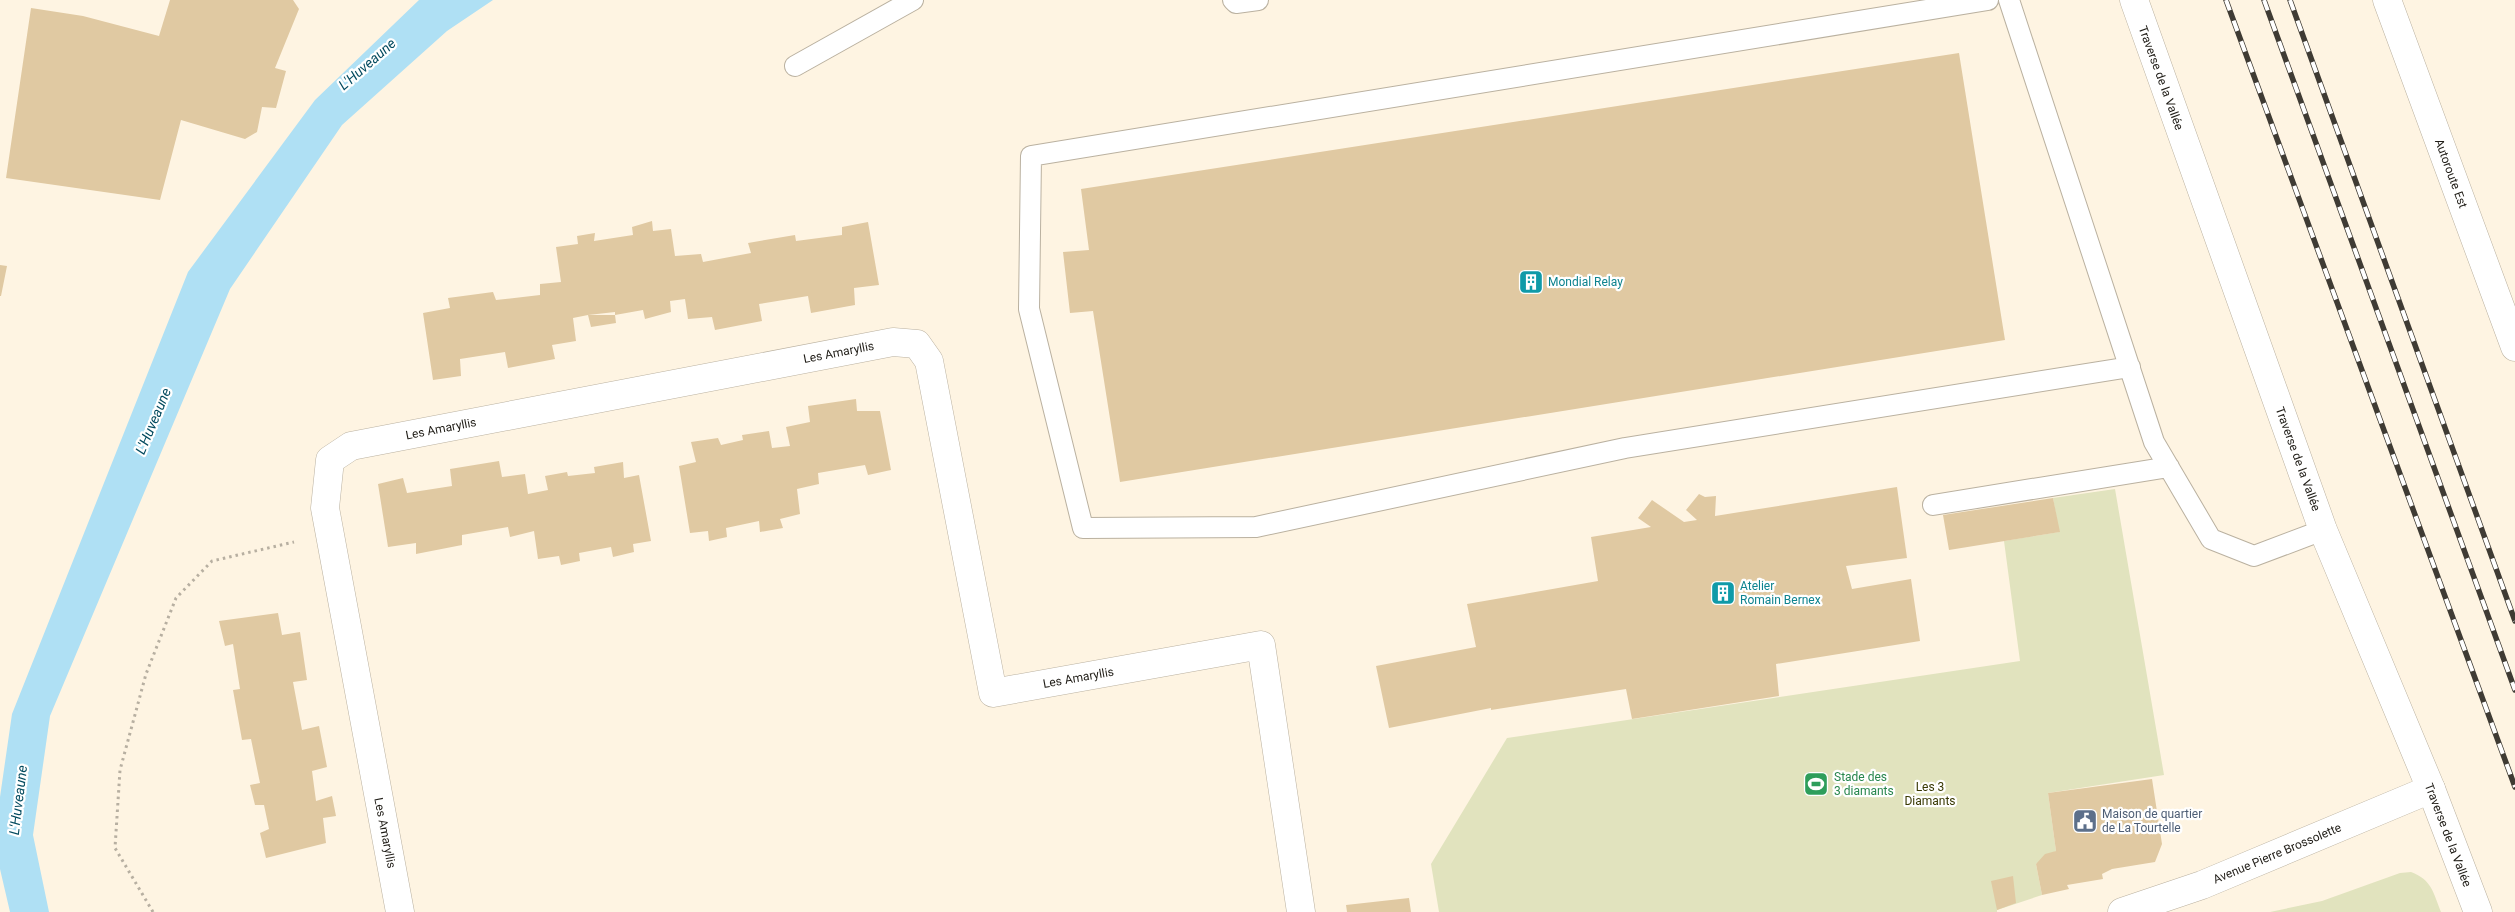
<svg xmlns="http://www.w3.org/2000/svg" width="2515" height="912" font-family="Roboto,sans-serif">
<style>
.green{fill:#e1e3be}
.water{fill:#afe0f4}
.building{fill:#e0c9a2}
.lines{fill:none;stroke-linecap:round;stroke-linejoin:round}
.lane-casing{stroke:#bab1a0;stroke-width:22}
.street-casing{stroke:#bab1a0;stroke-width:29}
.secondary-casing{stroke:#bab1a0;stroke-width:29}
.highway-casing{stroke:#bab1a0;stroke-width:29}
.path{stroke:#b7afa1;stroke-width:3;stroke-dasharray:2.5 4;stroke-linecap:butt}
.lane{stroke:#fff;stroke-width:20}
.street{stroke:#fff;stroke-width:28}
.secondary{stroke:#fff;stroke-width:28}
.highway{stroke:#fff;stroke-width:28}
.rail-casing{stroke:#3f3b34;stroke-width:5.5}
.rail{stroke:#fff;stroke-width:4;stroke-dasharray:11;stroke-linecap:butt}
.labels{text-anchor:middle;stroke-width:4.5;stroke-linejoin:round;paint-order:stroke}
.street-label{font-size:12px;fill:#1f1c16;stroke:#fff}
.culture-label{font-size:12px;fill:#0d838f;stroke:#fff;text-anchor:start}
.leisure-label{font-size:12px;fill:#27864d;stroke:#fff;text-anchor:start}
.park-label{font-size:12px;fill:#393903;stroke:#fff}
.service-label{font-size:12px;fill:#4e5e75;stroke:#fff;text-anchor:start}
.water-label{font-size:14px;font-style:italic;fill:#044b5f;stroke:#fff}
</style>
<rect width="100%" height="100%" fill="#fef4e2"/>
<path class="green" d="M2115 489 2164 775 2048 793 2056 851 2036 864 2042 895 1997 910V912H1439L1431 864 1507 738 2020 661 2004 541 2059 532 2053 498Z
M2411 872C2432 880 2433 892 2441 912H2270L2322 901 2400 873Z"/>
<path class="water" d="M419 0H493L447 31 342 125 230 289 50 716 33 835 49 912H10L0 869V797L12 714 188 272 315 100Z"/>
<path class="building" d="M170 0H293L299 9 275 68 286 71 276 108 262 107 257 132 245 139 181 120 160 200 6 178 31 8 83 16 159 36Z
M1959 53 2005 340 1120 482 1093 311 1070 313 1063 252 1089 250 1081 189Z
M652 221 653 231 671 229 675 256 701 254 703 262 751 253 748 243 795 235 796 241 842 235V227L868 222 879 285 854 288 855 305 811 313 808 296 759 304 762 321 715 330 712 317 688 319 685 299 670 301 671 312 645 319 643 310 615 315 616 323 591 327 588 315H615V312L588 315 573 318 576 341 552 345 555 359 508 368 505 352 460 359 461 376 433 380 423 313 450 308 448 298 493 292 496 300 540 295V284L561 282 556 247 578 244 577 236 595 233 594 241 633 235 632 227Z
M0 265 7 266 1 296H0Z
M856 399 857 411H880L891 470 868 475 865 465 818 473 819 484 797 489 800 514 780 519 783 528 760 532 759 521 726 528 727 537 709 541 708 531 690 533 679 466 696 462 691 442 718 438 721 445 743 440 742 435 769 431 772 448 790 446 786 427 810 422 808 406Z
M499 461 502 477 525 474 528 494 548 490 545 476 567 472 568 476 595 473 594 467 623 462 624 478 639 475 651 541 633 544 634 552 613 557 611 547 579 553 580 561 561 565 559 556 538 559 534 531 510 537 508 527 462 535V545L416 554V543L388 547 378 484 403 478 407 493 452 486 450 469Z
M1897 487 1907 558 1846 566 1852 589 1911 579 1920 641 1776 664 1779 696 1632 719 1626 689 1491 710V708L1389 728 1376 666 1476 647 1467 604 1598 581 1591 537 1651 527 1638 518 1652 500 1684 522 1697 520 1686 510 1699 494 1705 497 1716 496 1715 516Z
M2053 498 2060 532 1949 550 1943 515Z
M278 613 282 635 300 632 307 680 293 682 302 730 319 726 327 767 312 771 316 801 332 796 336 816 323 818 326 843 266 858 260 833 269 829 264 805H255L250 785 260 783 251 739 242 740 233 690 240 689 233 644 225 646 219 621Z
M2152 779 2162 844 2155 862 2112 869 2102 874 2103 879 2067 885 2069 889 2042 895 2036 864 2045 854 2056 851 2048 793Z
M2013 876 2016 903 1997 910 1991 881Z
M1409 898 1411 912H1347L1346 905Z"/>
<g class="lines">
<defs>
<path id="lane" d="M1233 0 1236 3 1258 0
M1988 0 1031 156 1029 309 1083 528 1256 527 1625 448 2130 367
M2009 0 2154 442 2211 539 2254 556 2323 530
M795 66 913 0
M1933 505 2169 467"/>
<g id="street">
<path d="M2431 789 2478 912"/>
<path id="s1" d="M400 912 325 508 330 460 351 446 893 342 917 344 929 361 993 693 1261 645 1301 912"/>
</g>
<g id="secondary">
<path id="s2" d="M2122 912 2202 885 2431 789 2323 530 2134 0"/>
</g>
<g id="highway">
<path id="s3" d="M2387 0 2515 347"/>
</g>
</defs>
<use href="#lane" class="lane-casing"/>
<use href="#street" class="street-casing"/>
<use href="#secondary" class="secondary-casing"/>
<use href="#highway" class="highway-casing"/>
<path class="path" d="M153 912 115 848 120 770 146 674 176 598 212 561 294 542"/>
<use href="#lane" class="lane"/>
<use href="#street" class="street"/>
<use href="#secondary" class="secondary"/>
<use href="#highway" class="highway"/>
<defs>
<path id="rail" d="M2226 0 2515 787
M2264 0 2515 690
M2290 0 2515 621"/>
</defs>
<use href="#rail" class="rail-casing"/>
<use href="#rail" class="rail"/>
</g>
<defs>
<symbol id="building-square" viewBox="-11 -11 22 22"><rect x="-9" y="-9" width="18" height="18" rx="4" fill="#0f9aa8" stroke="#fff"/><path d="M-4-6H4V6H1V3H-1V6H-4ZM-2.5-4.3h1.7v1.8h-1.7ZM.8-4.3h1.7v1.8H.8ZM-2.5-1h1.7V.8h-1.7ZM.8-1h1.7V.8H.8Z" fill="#fff"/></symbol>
<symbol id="stadium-square" viewBox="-11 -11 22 22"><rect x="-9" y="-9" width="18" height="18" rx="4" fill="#2e9e5b" stroke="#fff"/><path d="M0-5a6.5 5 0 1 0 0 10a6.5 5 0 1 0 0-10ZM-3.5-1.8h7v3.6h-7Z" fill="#fff"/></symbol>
<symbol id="civic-square" viewBox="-11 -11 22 22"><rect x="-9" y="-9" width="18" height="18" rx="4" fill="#5c6f8a" stroke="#fff"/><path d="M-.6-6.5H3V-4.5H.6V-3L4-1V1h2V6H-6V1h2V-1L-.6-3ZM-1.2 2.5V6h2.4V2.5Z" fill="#fff"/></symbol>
</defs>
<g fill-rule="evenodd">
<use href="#building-square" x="1517" y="268" width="28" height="28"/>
<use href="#building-square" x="1709" y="579" width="28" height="28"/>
<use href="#stadium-square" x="1802" y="770" width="28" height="28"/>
<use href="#civic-square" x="2071" y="807" width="28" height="28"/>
</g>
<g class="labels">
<g class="street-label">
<text transform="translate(2161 78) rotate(70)" y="4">Traverse de la Vallée</text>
<text dy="4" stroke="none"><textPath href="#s3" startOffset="185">Autoroute Est</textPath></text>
<text dy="4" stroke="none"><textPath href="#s1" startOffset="981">Les Amaryllis</textPath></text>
<text dy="4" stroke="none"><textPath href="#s1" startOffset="576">Les Amaryllis</textPath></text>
<text transform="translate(2298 459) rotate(70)" y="4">Traverse de la Vallée</text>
<text dy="4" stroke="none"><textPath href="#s1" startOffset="1506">Les Amaryllis</textPath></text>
<text transform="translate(385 833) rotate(79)" y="4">Les Amaryllis</text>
<text transform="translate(2448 835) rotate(69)" y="4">Traverse de la Vallée</text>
<text dy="4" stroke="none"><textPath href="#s2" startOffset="166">Avenue Pierre Brossolette</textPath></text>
</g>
<g class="culture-label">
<text x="1548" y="286">Mondial Relay</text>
<text x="1740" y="590">Atelier<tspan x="1740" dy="14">Romain Bernex</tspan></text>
</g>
<g class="leisure-label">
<text x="1834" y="781">Stade des<tspan x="1834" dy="14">3 diamants</tspan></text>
</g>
<g class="park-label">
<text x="1930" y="791">Les 3<tspan x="1930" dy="14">Diamants</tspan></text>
</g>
<g class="service-label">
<text x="2102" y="818">Maison de quartier<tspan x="2102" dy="14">de La Tourtelle</tspan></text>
</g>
<g class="water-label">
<text transform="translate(367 64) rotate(-41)" y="5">L'Huveaune</text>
<text transform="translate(153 421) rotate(-67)" y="5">L'Huveaune</text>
<text transform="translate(18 800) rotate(-83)" y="5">L'Huveaune</text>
</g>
</g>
</svg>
